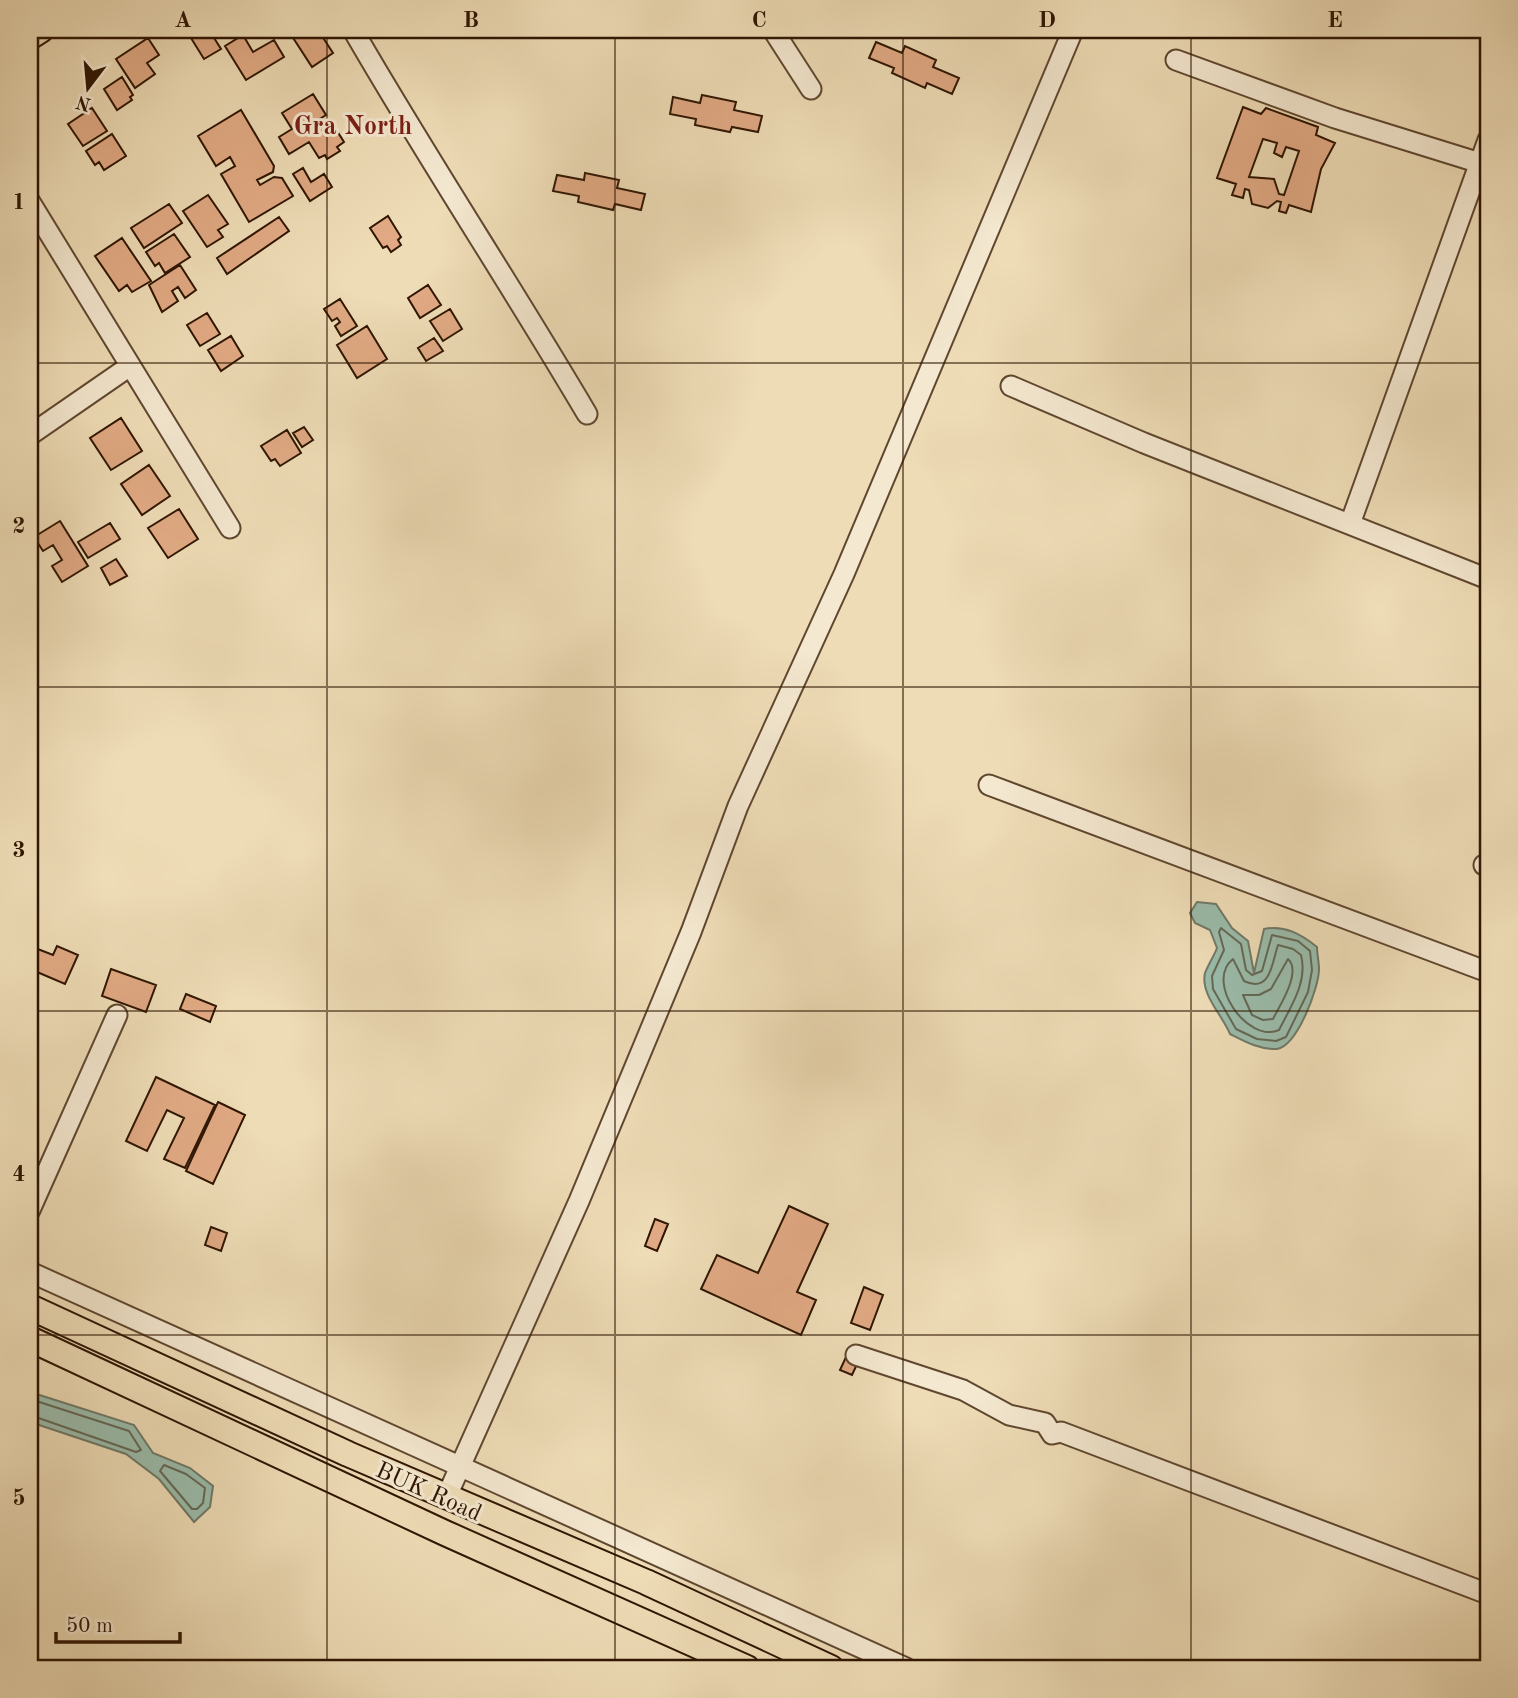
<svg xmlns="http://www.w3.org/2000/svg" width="1518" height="1698" font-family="'Old Standard TT',serif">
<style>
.water{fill:#9abcab;stroke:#6f7967;stroke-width:2}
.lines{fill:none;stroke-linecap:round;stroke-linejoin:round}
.shore{stroke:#646856;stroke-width:2}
.building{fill:#e1aa84;stroke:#2f1502;stroke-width:2;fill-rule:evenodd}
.minor-casing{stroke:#5f472f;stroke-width:23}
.major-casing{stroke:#2f1502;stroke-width:28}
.minor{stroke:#f4e8d0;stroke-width:19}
.major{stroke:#eedcb6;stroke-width:24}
.grid{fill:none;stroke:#2f1502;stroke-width:2;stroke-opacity:0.55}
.labels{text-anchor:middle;stroke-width:6;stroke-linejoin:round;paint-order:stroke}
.street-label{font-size:24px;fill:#2f1502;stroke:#f4e8d0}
.neighbourhood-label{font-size:26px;font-weight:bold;fill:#7a1f14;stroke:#f4e8d0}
.neatline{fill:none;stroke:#2f1502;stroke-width:2.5}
.grid-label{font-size:23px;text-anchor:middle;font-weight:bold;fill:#2f1502}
</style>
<rect width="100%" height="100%" fill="#eedcb6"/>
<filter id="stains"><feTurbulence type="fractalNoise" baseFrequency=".00286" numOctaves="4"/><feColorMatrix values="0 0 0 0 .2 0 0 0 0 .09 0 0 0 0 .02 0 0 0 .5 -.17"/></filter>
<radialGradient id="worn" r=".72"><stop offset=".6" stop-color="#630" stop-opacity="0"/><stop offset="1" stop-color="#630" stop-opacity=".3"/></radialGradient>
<path class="water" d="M1197 902 1216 904 1232 928 1248 941 1254 973 1264 929C1285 925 1301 934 1317 947 1317 954 1319 962 1319 969 1319 988 1297 1046 1277 1049 1260 1050 1244 1041 1230 1034 1223 1016 1200 994 1205 973 1208 965 1214 956 1217 948L1210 930 1195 923 1190 913Z
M30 1392 134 1425 153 1453 190 1468 213 1486 210 1507 194 1522 159 1479 126 1454 30 1422Z"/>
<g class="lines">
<path class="shore" d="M1221 928 1241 944 1246 970 1252 975 1262 971 1272 935 1298 941 1310 951 1312 970 1308 992 1286 1037 1276 1041 1257 1039 1236 1029 1213 989 1212 976 1224 950 1219 932Z
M1278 945 1293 949 1301 955C1308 982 1291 1006 1279 1030 1248 1044 1204 982 1233 959L1244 981C1271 994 1272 962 1278 945Z
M1288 959C1302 972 1280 1005 1273 1019L1263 1020 1252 1015 1243 995H1259L1271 989Z
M30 1399 129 1431 141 1450 136 1452 30 1415
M164 1465 186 1474 205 1488 203 1503 197 1509H192L160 1471Z"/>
</g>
<path class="building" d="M186 30H209L221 49 204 59Z
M288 30H318L333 53 312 67Z
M243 35 253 52 274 40 284 57 246 80 225 46Z
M148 38 159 55 147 63 155 74 135 88 116 59Z
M876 42 902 53 905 46 936 60 933 67 959 78 952 94 927 83 925 88 892 73 894 68 869 58Z
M122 77 133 95 130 97 132 100 117 110 104 89Z
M313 94 326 115 315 122 318 128 330 120 344 142 337 147 340 151 327 159 325 155 319 158 309 142 289 154 279 137 292 129 282 113Z
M702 95 736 102 734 110 762 116 758 132 732 127 730 132 695 125 696 119 670 114 673 97 700 103Z
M1243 107 1261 114 1266 108 1318 127 1316 135 1335 143 1321 169 1311 212 1289 205 1286 213 1279 211 1281 202 1277 201 1268 208 1252 204 1249 190 1245 189 1243 198 1232 195 1236 184 1217 178ZM1263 139 1277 143 1274 153 1282 157 1286 147 1299 151 1284 195 1279 194 1274 179 1249 177Z
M92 108 107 131 83 146 68 124Z
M241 110 274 166 273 172 257 180 260 185 274 177 282 178 293 196 249 222 221 174 235 166 230 157 216 166 198 136Z
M112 134 126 156 104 170 99 162 95 165 86 151Z
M303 168 311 182 324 174 332 187 310 201 293 174Z
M585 173 619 180 617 188 645 194 641 210 615 204 613 210 578 202 579 196 553 191 557 175 584 180Z
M208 195 228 224 218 230 223 237 207 247 183 211Z
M169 204 182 223 144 248 131 228Z
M388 216 401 237 398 240 401 245 391 252 387 246 383 248 370 228Z
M279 217 289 231 227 274 217 258Z
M174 234 190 257 165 273 159 263 155 266 146 252Z
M122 238 151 281 132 292 127 285 119 291 95 256Z
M180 265 196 290 185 298 178 287 172 291 178 301 162 312 149 285Z
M428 285 441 305 420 318 408 298Z
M340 299 357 326 341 336 335 326 340 322 337 318 332 321 324 309Z
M450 309 462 329 443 341 430 321Z
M207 313 220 334 200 346 187 325Z
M367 326 387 359 357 378 337 345Z
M231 336 243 356 221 371 208 350Z
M434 338 443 351 426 361 418 348Z
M121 418 142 451 111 470 90 438Z
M304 427 313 440 302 447 293 433Z
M287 430 301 453 280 466 275 459 271 461 261 446Z
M149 465 170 496 142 515 121 484Z
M179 509 198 539 168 558 148 528Z
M60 521 88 566 62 582 52 566 62 560 53 545 43 551 34 537Z
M110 523 120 539 88 558 78 542Z
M116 559 127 576 110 585 101 568Z
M30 946 53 955 57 946 78 955 65 984 30 969Z
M111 969 156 985 146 1012 102 996Z
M186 994 216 1006 210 1022 180 1009Z
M156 1077 215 1105 185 1168 164 1159 184 1118 167 1110 147 1151 126 1141Z
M218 1102 245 1115 213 1184 186 1171Z
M789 1206 828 1224 797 1292 816 1300 801 1335 701 1289 717 1255 758 1273Z
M655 1219 668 1224 657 1251 645 1246Z
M211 1227 227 1233 221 1251 205 1245Z
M864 1287 883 1295 870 1330 851 1323Z
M846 1357 858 1362 852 1375 840 1370Z"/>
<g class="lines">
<defs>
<path id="minor" d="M353 30C428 160 511 285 587 414
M773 30 811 89
M1176 60 1335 118 1480 163
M30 202 230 528
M1011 386 1144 443 1488 579
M30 435 130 366
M1350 524 1488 140
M989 785 1488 972
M1484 865 1488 867
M30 1210 117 1015
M30 1272 906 1668
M856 1355 963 1390 1009 1415 1045 1423 1052 1434 1061 1432 1488 1594
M446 1498 579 1201 691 932 738 806 844 574 1073 30"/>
<path id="major" d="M30 37 41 30
M30 1307 348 1454 646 1582 831 1668
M30 1339 445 1533 747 1668"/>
</defs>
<use href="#minor" class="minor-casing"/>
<use href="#major" class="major-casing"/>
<use href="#minor" class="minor"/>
<use href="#major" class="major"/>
</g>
<path class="grid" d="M327 30V1668M615 30V1668M903 30V1668M1191 30V1668M30 363H1488M30 687H1488M30 1011H1488M30 1335H1488"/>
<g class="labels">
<g class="street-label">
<text transform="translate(429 1491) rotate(24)" y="8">BUK Road</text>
</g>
<g class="neighbourhood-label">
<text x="353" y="134">Gra North</text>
</g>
</g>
<rect width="1518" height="1698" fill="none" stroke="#eedcb6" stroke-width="77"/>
<g transform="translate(88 88) rotate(196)" stroke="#f4e8d0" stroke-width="5" paint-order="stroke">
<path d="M0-5L12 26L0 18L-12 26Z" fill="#2f1502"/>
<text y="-10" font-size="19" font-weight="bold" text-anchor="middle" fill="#2f1502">N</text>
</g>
<path d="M56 1632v10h124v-10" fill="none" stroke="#2f1502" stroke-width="3.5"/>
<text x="66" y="1632" font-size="21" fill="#2f1502" stroke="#f4e8d0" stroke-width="5" paint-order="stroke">50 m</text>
<rect x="38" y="38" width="1442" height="1622" class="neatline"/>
<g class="grid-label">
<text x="183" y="27">A</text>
<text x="471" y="27">B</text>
<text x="759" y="27">C</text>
<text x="1047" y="27">D</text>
<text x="1335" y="27">E</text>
<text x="19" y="209">1</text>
<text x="19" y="533">2</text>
<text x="19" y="857">3</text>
<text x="19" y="1181">4</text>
<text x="19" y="1505">5</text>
</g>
<rect width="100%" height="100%" filter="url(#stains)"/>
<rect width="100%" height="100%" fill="url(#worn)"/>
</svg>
